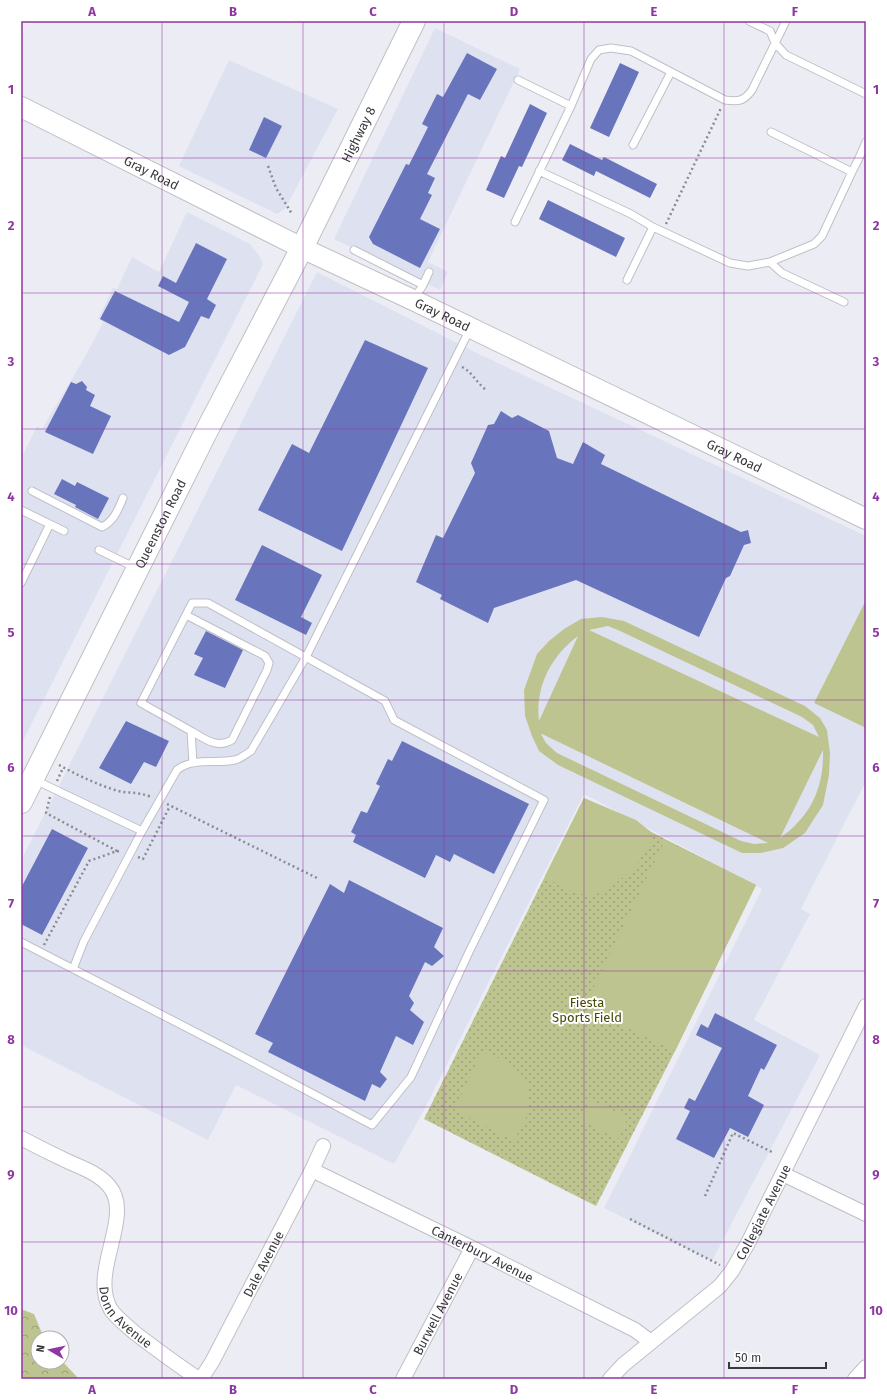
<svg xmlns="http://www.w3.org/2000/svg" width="887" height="1400" font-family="'Fira Sans',sans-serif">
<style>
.built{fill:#dee2f0}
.green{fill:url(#green-dots)}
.forest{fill:url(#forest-crowns)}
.pitch{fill:#bec490;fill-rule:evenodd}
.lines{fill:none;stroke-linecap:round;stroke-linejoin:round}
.stream{stroke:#9cc1f9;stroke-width:4}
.building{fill:#6874bc}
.service-casing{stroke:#bec0c6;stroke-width:9}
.minor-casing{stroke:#bec0c6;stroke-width:16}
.secondary-casing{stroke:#bec0c6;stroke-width:22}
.primary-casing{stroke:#bec0c6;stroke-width:24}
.path{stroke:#8b8c91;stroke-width:2.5;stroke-dasharray:2 3;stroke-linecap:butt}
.service{stroke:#fff;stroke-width:7}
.minor{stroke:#fff;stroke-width:14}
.secondary{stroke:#fff;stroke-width:20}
.primary{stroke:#fff;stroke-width:22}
.grid{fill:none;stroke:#8e36a2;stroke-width:1;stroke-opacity:0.55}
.labels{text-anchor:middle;stroke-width:4;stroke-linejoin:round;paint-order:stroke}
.street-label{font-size:13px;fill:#38393c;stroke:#fff}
.park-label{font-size:13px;fill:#464a05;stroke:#fff}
.neatline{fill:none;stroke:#8e36a2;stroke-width:1.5}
.grid-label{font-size:13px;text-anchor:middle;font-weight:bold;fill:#8e36a2}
</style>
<defs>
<pattern id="green-dots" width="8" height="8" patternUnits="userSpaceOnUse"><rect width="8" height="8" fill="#bec490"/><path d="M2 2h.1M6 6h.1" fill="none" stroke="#9ba077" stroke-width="1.8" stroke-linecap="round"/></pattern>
<pattern id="forest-crowns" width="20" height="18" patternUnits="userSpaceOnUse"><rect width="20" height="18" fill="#bec490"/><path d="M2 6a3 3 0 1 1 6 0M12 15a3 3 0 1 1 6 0" fill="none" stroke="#9ba077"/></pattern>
</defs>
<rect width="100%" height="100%" fill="#ecedf4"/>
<path class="built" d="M435 28 520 69 428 262 448 272 440 290 334 239Z
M229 60 338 109 285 209 277 214 179 166Z
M187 212 250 244 259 255 263 264 21 745V459L37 426 42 429 86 355 103 322 98 319 113 288 117 289 132 257 159 272Z
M317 272 481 355 866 536V600L814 703 866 728V781L801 909 810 914 754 1020 820 1055 712 1261 604 1208 762 889 584 794 424 1110 394 1164 236 1085 208 1140 21 1045V861Z"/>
<path class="green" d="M584 798 756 885 675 1051 596 1206 424 1119Z"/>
<path class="forest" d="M21 1309 34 1314 44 1338H38V1362H62V1361L79 1379H21Z"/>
<path class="pitch" d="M866 600V728L814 703Z
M602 617 624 621 805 706 820 718 827 730 830 753 829 775 823 805 805 833 783 848 761 853H742L558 765 539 751 532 736 525 716 524 690 537 654 549 641 564 629 581 619ZM608 626 620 631 802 717 813 725 819 737 589 630ZM578 636 539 721C535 687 551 656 578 636ZM541 734H542L768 843 754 844 741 841 557 753 546 743ZM823 750C824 788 811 816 780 838Z
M584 798 636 820 655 835 636 866 615 884 592 897 564 889 545 876Z
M665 840 756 885 675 1051 584 1007Z
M482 1052 509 1062 527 1080V1116L514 1141 454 1110Z
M591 1099 628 1118 618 1139 580 1120Z"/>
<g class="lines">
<path class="stream" d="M21 1377V1379"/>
</g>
<path class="building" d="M467 53 497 69 480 100 468 94 427 174 435 178 428 193 432 195 420 219 440 229 420 268 373 244 369 237 406 164 409 165 428 127 422 124 437 94 443 97Z
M620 63 639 72 609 137 590 128Z
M530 104 547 113 522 167 519 166 504 198 486 190 501 156 505 158Z
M264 117 282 126 266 158 249 150Z
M570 144 602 160 604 157 657 184 650 198 596 171 594 176 562 160Z
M548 200 625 238 616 257 539 219Z
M196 243 227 259 207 299 216 305 209 319 201 316 185 347 169 355 100 319 115 291 179 322 189 302 158 286 163 276 176 283Z
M365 340 428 368 342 551 258 510 292 444 309 453Z
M82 381 87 387 86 390 95 395 90 406 111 416 93 454 45 432 71 382 76 384Z
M501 411 512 418 518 415 549 431 557 458 573 464 583 442 605 455 601 464 741 532 748 530 751 543 744 545 730 576 726 578 699 637 576 580 494 608 488 623 440 599 442 595 416 582 436 535 443 538 475 473 471 463 488 425 494 424Z
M62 479 75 486 77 482 109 498 98 519 75 507 76 505 54 494Z
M262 545 322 575 301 617 312 623 306 635 235 600Z
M206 631 243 650 225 688 194 675 203 658 194 654Z
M126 721 169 741 156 767 144 762 131 784 99 768Z
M402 741 529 804 494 874 454 854 450 862 436 855 425 878 353 842 356 835 351 832 361 811 367 813 380 786 376 784 388 759 392 761Z
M52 829 88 848 42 935 21 924V888Z
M349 880 443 928 434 947 444 956 432 966 425 962 409 996 414 1003 410 1010 424 1022 413 1045 396 1036 380 1072 387 1079 380 1088 372 1084 365 1101 268 1052 273 1043 255 1034 330 884 344 893Z
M715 1013 777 1045 764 1070 761 1068 748 1096 764 1105 748 1137 730 1128 714 1158 676 1139 690 1111 684 1108 689 1098 695 1101 722 1048 696 1035 701 1024 708 1028Z"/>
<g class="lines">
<defs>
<path id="service" d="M749 21 770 31 775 43 786 55 866 94
M518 80 571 106
M771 132 852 172
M633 145 671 72
M539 171 631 214 653 227 730 263 748 266 770 262 814 244 822 236 852 172 859 158 866 142
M515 222 571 106 591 59 599 50 611 48 631 51 725 100C739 102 744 101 752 90L786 21
M354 250 423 285 414 299
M770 262 782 273 844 302
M627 280 653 227
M423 285 429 272
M32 491 102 527C114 521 118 510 123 498
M21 510 64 531
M99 550 136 568
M21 583 50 524
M186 615 265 656 269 663 267 670 232 740C217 749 205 739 191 731
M35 780 142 831 177 770C193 757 215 764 235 760 240 759 246 754 251 751L306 657 470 329
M21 942 230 1050 372 1125 411 1077 469 952 544 800 394 720 385 701 208 603H192L141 703 191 731 193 763
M73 969 84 941 142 831"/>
<g id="minor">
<path id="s1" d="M21 1138C36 1146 52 1154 67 1161 82 1168 98 1173 109 1186 135 1216 88 1272 111 1310 117 1318 127 1326 135 1333 156 1349 177 1365 199 1379"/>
<path id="s2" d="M312 1170 472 1248 635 1330 651 1342"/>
<path d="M783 1174 866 1214"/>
<path id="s3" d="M201 1379 212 1362 312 1170 323 1146"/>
<path id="s4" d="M403 1379 472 1248"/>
<path id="s5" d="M610 1379 623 1365 720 1286 732 1271 748 1243 866 1006"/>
<path d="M855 1379 866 1367"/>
</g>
<g id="secondary">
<path id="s6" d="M21 107 302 248 413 300 866 519"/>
</g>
<g id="primary">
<path id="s7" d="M21 802 206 432 302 248 414 21"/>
</g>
</defs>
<use href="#service" class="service-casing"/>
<use href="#minor" class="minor-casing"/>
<use href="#secondary" class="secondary-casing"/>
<use href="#primary" class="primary-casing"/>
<path class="path" d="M268 166 276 188 292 214
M666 224 721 108
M462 367C472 372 476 382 485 389
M59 765C77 775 96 784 115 790 127 794 137 791 151 797
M57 781 63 768
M50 797 46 813 117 851
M167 804 317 878
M138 857 143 859 170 806
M44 945 89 861 117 851 121 852
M705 1196 733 1133 774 1153
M630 1219 720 1265"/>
<use href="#service" class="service"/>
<use href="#minor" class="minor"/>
<use href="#secondary" class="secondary"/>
<use href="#primary" class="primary"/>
</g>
<path class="grid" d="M162 21V1379M303 21V1379M444 21V1379M584 21V1379M724 21V1379M21 158H866M21 293H866M21 429H866M21 564H866M21 700H866M21 836H866M21 971H866M21 1107H866M21 1242H866"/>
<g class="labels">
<g class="street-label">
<text dy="5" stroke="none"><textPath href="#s7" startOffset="748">Highway 8</textPath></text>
<text dy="5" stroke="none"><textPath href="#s6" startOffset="146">Gray Road</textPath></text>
<text dy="5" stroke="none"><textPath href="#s6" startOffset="470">Gray Road</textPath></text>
<text dy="5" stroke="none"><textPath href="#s6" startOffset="794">Gray Road</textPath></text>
<text dy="5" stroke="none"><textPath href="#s7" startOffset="311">Queenston Road</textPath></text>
<text dy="5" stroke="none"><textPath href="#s5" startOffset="230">Collegiate Avenue</textPath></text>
<text dy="5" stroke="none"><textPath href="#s2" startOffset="190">Canterbury Avenue</textPath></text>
<text dy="5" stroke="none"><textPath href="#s3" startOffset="131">Dale Avenue</textPath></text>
<text dy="5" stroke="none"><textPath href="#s4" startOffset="74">Burwell Avenue</textPath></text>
<text dy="5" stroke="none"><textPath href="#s1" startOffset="243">Donn Avenue</textPath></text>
</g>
<g class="park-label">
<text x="587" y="1007">Fiesta<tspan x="587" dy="15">Sports Field</tspan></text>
</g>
</g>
<rect width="887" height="1400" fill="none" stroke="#ffffff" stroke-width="44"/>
<g transform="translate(50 1350) rotate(279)"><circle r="19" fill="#ffffff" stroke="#afb0b1"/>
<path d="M0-3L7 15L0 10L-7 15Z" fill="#8e36a2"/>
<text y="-6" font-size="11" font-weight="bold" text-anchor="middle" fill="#38393c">N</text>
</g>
<path d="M729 1362v6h97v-6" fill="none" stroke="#38393c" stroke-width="2"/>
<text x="735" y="1362" font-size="12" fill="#38393c" stroke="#ffffff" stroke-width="3" paint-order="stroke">50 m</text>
<rect x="22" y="22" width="843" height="1356" class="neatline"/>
<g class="grid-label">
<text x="92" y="16">A</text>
<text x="233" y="16">B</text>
<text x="373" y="16">C</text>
<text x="514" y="16">D</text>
<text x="654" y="16">E</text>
<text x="795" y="16">F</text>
<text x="11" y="94">1</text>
<text x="876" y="94">1</text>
<text x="11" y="230">2</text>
<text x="876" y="230">2</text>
<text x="11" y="366">3</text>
<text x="876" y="366">3</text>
<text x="11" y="501">4</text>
<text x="876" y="501">4</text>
<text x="11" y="637">5</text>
<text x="876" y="637">5</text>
<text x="11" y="772">6</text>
<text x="876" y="772">6</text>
<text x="11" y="908">7</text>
<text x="876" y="908">7</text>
<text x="11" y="1044">8</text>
<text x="876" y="1044">8</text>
<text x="11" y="1179">9</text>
<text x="876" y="1179">9</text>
<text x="11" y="1315">10</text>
<text x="876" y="1315">10</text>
<text x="92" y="1394">A</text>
<text x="233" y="1394">B</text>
<text x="373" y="1394">C</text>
<text x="514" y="1394">D</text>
<text x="654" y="1394">E</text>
<text x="795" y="1394">F</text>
</g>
</svg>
